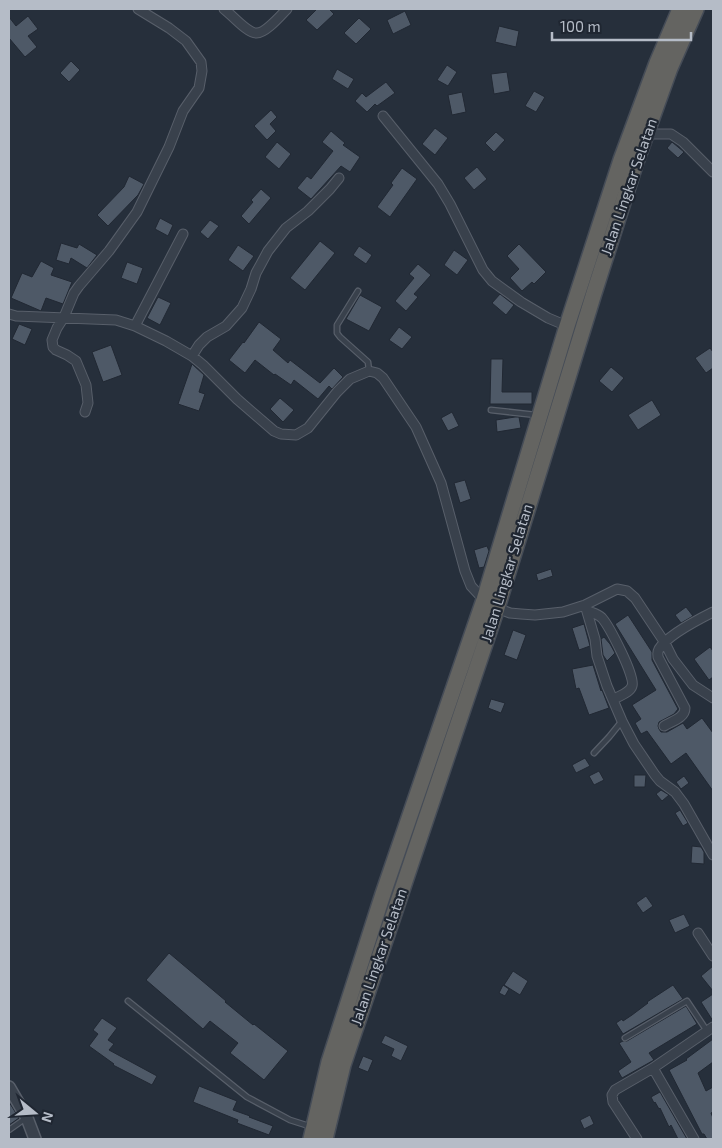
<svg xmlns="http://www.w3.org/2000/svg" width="722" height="1148" font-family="'Exo 2',sans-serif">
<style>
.building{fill:#4e5967;stroke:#212833}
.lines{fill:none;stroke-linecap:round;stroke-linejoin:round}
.service-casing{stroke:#585f6a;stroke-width:7}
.minor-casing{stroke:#585f6a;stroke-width:11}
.tertiary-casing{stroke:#585f6a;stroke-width:14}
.trunk-casing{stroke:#454c57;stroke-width:18}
.service{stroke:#39414c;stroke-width:4.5}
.minor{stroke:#39414c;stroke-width:9}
.tertiary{stroke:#39414c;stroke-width:11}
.trunk{stroke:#646461;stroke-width:15}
.labels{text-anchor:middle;stroke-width:4.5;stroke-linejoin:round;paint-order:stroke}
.street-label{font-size:15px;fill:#b5bcc7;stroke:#1f2631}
</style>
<rect width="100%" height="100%" fill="#262f3b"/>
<path class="building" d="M317 9H329L334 14 317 30 306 20Z
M405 11 411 25 393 34 387 20Z
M28 16 38 29 28 36 37 47 25 57 9 38V17L16 26Z
M359 18 371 29 356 44 344 33Z
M499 26 519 31 516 47 495 42Z
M71 61 80 70 69 82 60 73Z
M447 65 457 72 448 86 437 80Z
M337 69 354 79 348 89 332 79Z
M507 72 510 91 494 94 491 74Z
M386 82 395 93 377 106 375 104 367 112 355 101 362 93 366 97Z
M534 91 545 97 536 112 525 106Z
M462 92 466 112 452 115 448 95Z
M271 110 277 117 270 124 276 131 267 140 254 126Z
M435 128 448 138 435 155 422 144Z
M331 131 345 143 343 145 360 157 350 172 341 166 311 199 297 188 307 176 311 179 333 151 322 142Z
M496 132 505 140 494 152 485 143Z
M277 142 291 154 279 169 265 157Z
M672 142 684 152 678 158 667 148Z
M477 167 487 179 474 190 464 178Z
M402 168 417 179 390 217 377 207 393 185 391 183Z
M129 176 144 184 138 195 108 226 97 215 124 187Z
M261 189 271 198 249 224 241 216 253 202 251 200Z
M160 218 173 225 168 236 155 229Z
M210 220 219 226 208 239 200 232Z
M320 241 335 253 305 290 290 278Z
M61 243 77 248 79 244 97 255 87 268 71 258 69 264 56 260Z
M519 244 546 272 534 284 532 282 522 291 510 278 519 269 507 256Z
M238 245 254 256 243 271 228 260Z
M359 246 372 255 366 264 353 255Z
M454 250 468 260 457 275 444 265Z
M41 261 54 268 51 275 72 282 63 304 46 298 41 311 11 298 22 273 32 277Z
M127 262 143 268 137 284 121 278Z
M418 264 431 275 414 294 418 297 406 311 395 301 414 278 409 274Z
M500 294 514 305 506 315 492 303Z
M360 295 382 307 369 331 346 319Z
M158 297 171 303 160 325 147 318Z
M259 322 281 339 273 350 288 363 290 360 320 383 334 368 343 377 332 389 329 386 318 399 294 380 291 385 275 374 274 375 255 360 245 373 229 360 243 342 244 343Z
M19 324 32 329 25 345 12 339Z
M399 327 412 337 402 349 389 340Z
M111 345 122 375 103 382 92 352Z
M710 348 713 352V368L706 373 695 358Z
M491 359H503L502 392H532V404H490Z
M192 364 204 375 199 392 205 394 199 411 178 404Z
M611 367 624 378 612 392 599 381Z
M280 398 294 410 283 422 270 409Z
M652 400 661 415 638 430 628 415Z
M452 412 459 426 448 431 441 418Z
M515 417H519L521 428 497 432 496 420Z
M465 480 471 499 460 503 454 483Z
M487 546 489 551 484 567 479 568 474 550Z
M551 569 553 576 538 581 536 574Z
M686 607 693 616 681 623 675 615Z
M628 615 652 652V660L678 709 674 714 659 722 658 726 659 729 661 732H667L683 723 687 729 702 718 713 733V791L686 753 671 764 647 731 641 734 635 723 641 719 632 705 656 690 615 624Z
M584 624 590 646 579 650 572 628Z
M513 630 526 635 517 660 504 655Z
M604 637 610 644 615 653 607 661 603 655 601 639Z
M710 647 713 651V677L709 680 694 659Z
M593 665 601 691 602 690 609 708 589 715 579 688 576 689 572 669Z
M491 699 505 703 501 713 488 708Z
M585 758 590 766 576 773 572 765Z
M599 771 604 780 594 785 589 776Z
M634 775H646L645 787H634Z
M684 776 689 783 681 789 676 782Z
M661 790 669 795 662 801 656 794Z
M680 810 688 823 683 826 675 813Z
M692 846 701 847 704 852V864L691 863Z
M646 896 653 906 643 913 636 903Z
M684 914 690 926 675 933 669 920Z
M169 953 226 1001 225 1002 253 1025 254 1024 288 1051 264 1080 230 1053 238 1043 210 1021 203 1029 146 980Z
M713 966V991L701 976Z
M513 971 528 981 520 995 504 985Z
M503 985 509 989 505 996 499 993Z
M673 985 683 999 623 1034 616 1023 622 1019 623 1021 632 1015 648 1003 647 1002Z
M713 994V1021L701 1002Z
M686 1006 697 1024 649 1053 654 1060 622 1078 618 1071 631 1062 619 1043 623 1041H627Z
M102 1018 117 1028 108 1040 114 1044 109 1050 157 1076 152 1085 113 1065 114 1064 89 1046 98 1034 93 1030Z
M385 1035 408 1046 401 1061 391 1056 394 1049 381 1043Z
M713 1039V1062L698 1073 706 1091 713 1087V1112L711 1113 713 1118V1139H707L704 1134H702L669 1070 687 1060 686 1059Z
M363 1056 373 1060 368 1072 358 1068Z
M199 1086 237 1101 233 1110 250 1116 249 1117 273 1126 269 1135 237 1123 238 1120 193 1102Z
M660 1092 687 1139H678L671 1125 669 1127 660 1108 659 1109 655 1102 654 1103 651 1097Z
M9 1102 19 1118 9 1125Z
M590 1115 594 1124 584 1129 580 1120Z"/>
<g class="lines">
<defs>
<path id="service" d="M358 291 337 325V333L340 337 368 362 369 371
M491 410 536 415
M594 753 609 737 622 721
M128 1001 247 1097 290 1120 312 1127
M625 1038 687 1001 707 1031
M9 1130 26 1118"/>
<path id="minor" d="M224 9C231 14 247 33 256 33 265 34 281 15 287 9
M383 116 438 184 450 204 483 270 492 281 521 302 548 318 567 326
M646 134H671L683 142 713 172
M9 314 16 316 116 320 135 326 166 341 192 356 203 365 237 399 274 431 281 434 296 435 308 428 337 392 350 379 369 371 377 373 383 378 416 427 441 483 465 571 471 586 484 600
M135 326 183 234
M192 356 199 345 207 337 226 326 242 308 251 289 256 273 268 251 286 228 308 211 330 189 339 178
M85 412 88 403 86 385 76 361 67 355 56 350 53 347 52 340 57 328 64 317 74 293 79 286 109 251 137 212 169 147 183 111 199 88 202 71 201 62 186 41 169 28 138 9
M585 605 595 639 597 656 607 686 622 721 634 744 655 775 660 781 675 792 684 804 713 855
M497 608 510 613 521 614 535 615 563 612 585 605 617 589 627 591 635 598 665 643 673 659 693 685 713 698
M588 611C593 613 598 614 602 618 609 626 636 677 632 686 630 693 618 696 613 700
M664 726C672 721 685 718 685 708L658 657C658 653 657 653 659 649 667 636 699 619 713 612
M698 933 713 956
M653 1068 713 1027
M637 1139 613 1102 612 1095 615 1090 653 1068 694 1139"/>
<path id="tertiary" d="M9 1087 27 1118 35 1139"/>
<path id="trunk" d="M311 1139 329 1062 383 894 484 600 567 326 621 160 657 63 680 9
M325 1139 343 1065 497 608 594 293 635 165 670 68 696 9"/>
</defs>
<use href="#service" class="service-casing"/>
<use href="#minor" class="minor-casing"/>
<use href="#tertiary" class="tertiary-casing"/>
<use href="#trunk" class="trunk-casing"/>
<use href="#service" class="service"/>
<use href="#minor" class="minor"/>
<use href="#tertiary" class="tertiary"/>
<use href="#trunk" class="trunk"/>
</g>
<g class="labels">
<g class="street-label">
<text transform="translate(629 187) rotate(-71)" y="5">Jalan Lingkar Selatan</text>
<text transform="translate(507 573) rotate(-73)" y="5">Jalan Lingkar Selatan</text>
<text transform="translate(379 957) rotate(-71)" y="5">Jalan Lingkar Selatan</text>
</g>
</g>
<rect width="722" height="1148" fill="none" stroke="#b5bcc7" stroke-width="20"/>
<g transform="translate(35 1113) rotate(108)" stroke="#1f2631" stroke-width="4" paint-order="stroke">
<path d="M0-4L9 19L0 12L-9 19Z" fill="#b5bcc7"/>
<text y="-8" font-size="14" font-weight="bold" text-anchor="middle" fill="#b5bcc7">N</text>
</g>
<path d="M552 32v8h139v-8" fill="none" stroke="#b5bcc7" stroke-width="2.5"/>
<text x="560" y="32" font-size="15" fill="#b5bcc7" stroke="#1f2631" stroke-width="4" paint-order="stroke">100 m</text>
</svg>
